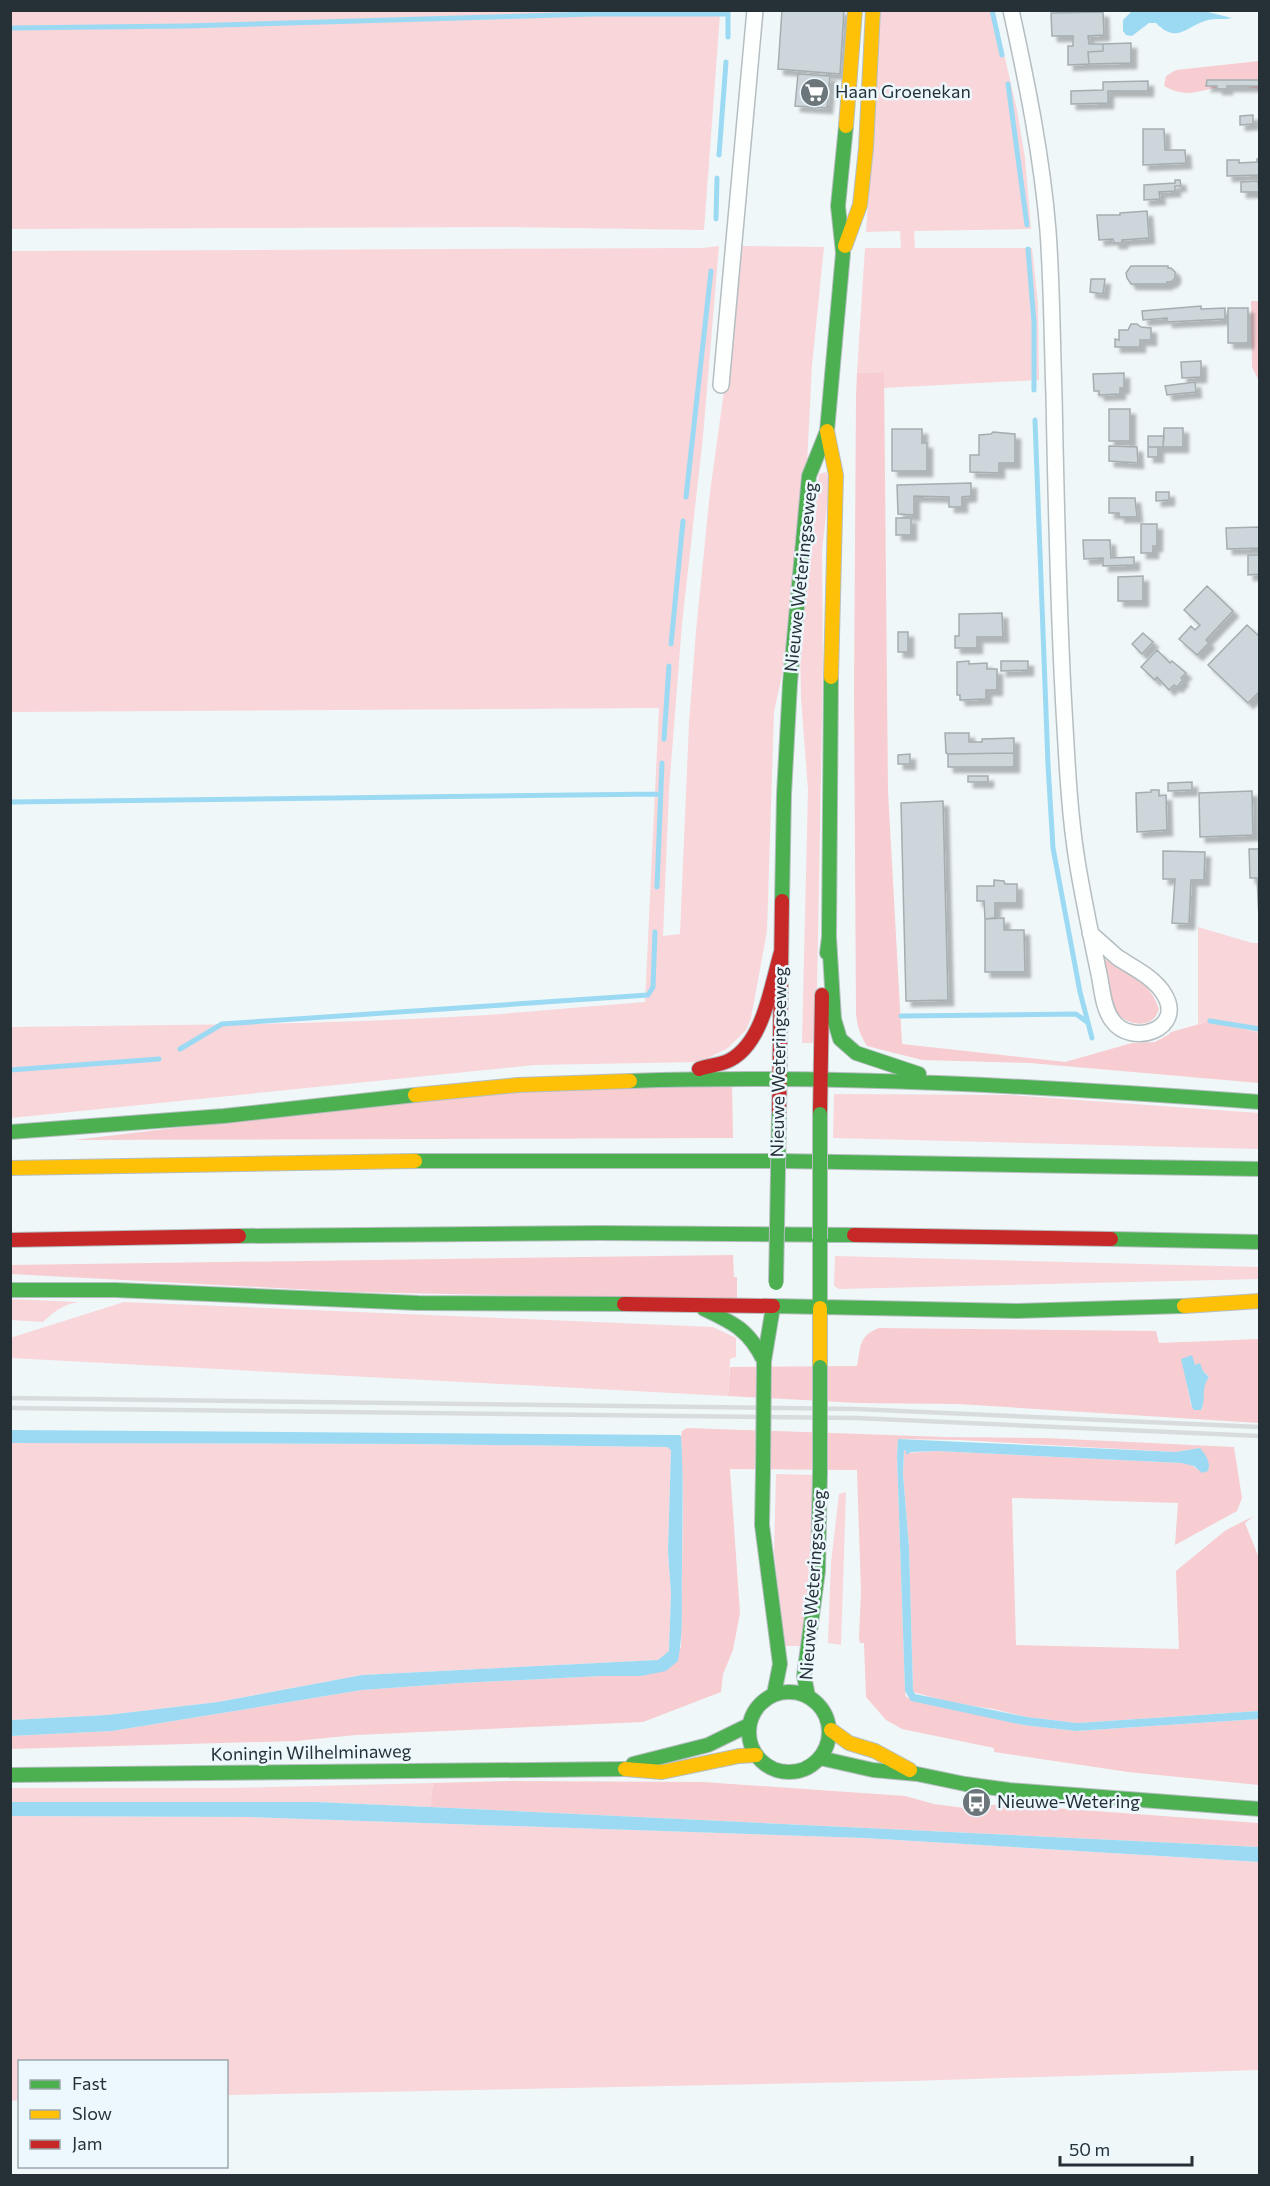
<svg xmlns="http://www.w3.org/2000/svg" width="1270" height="2186" font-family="Commissioner,sans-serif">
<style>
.green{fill:#f8d6da}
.forest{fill:#f7cdd1;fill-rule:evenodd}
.water{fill:#9cdaf3}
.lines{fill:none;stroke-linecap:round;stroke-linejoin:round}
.stream{stroke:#9cdaf3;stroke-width:5}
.building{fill:#cdd6da;stroke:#a5adb0;stroke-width:1.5;filter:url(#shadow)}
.street-casing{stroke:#b5bec1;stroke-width:18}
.fast-casing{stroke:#b5bec1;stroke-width:16}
.slow-casing{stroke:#b5bec1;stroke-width:16}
.jam-casing{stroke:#b5bec1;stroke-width:16}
.street{stroke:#fdfefe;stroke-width:15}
.fast{stroke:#4caf50;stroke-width:14}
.slow{stroke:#ffc107;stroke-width:14}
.jam{stroke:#c62828;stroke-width:14}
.rail{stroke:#d9dcdd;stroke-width:4.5}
.fast-bridge-casing{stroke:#b5bec1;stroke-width:16;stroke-linecap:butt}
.fast-bridge{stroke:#4caf50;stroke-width:14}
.labels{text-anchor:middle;stroke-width:5;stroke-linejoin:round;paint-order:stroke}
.poi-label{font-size:18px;fill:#253136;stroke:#ecf8fd;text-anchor:start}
.street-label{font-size:18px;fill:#253136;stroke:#ecf8fd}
</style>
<defs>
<filter id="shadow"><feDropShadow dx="5.5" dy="5.5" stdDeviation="1.5" flood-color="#0004"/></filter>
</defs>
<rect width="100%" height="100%" fill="#f0f7f9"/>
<path class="green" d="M10 11H724L720 14 704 230 506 227 11 229Z
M881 11H994L1017 110 1025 158 1031 229 914 231 915 248H1032L1038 304 1039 380 883 388V372L857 373 865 248H901L900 231 866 232Z
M719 246 703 436 682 624 669 790 663 936 680 934 689 723 696 631 710 492 727 370 740 246 824 247 812 365 806 484 791 634 774 712 767 931 751 1018 746 1030 728 1048 700 1062 534 1065 11 1118V1027C169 1025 328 1025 487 1015 540 1011 593 1006 645 1002L659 708 11 712 10 251 702 248Z
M826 472 830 479 822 551 823 663 816 1043H802L808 790 801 698 800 639 819 474Z
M1198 927 1252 943H1259V1033L1211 1021 1198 1024Z
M834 1094 1010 1095 1259 1113V1149L833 1138Z
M835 1256 1259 1267V1279L839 1289 834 1286Z
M10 1299 78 1302C63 1305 54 1311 43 1322L11 1320Z
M124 1302 713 1327 736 1338V1357L730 1359 728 1396 11 1358 10 1338Z
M10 1443 414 1444 667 1447 671 1449 668 1552 671 1593 669 1652 658 1660 362 1675 218 1702 107 1715 11 1720Z
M776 1474 813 1475 812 1553 802 1646H784L774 1551Z
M846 1492 841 1645 828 1643 831 1563 839 1494Z
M433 1783 430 1807 316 1802H11V1788H230Z
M10 1816 248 1817 864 1838 1259 1862V2070L911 2081 227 2095 226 2062H20L19 2100 11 2101Z"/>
<path class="forest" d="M1259 61V89C1248 87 1237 85 1225 86 1200 89 1189 100 1164 86L1166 76 1176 70Z
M1251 301H1259V381L1252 367Z
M884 372 888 791 902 1044 1065 1062 1132 1043 1155 1042 1168 1035 1171 1032 1210 1021 1259 1033V1083L1030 1063 922 1060 867 1046C860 1035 857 1026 856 1013L854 690 856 397 857 373Z
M1103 959C1127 967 1151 984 1159 1009 1152 1032 1127 1024 1113 1012Z
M732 1083 733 1138 74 1140 451 1095Z
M733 1255 734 1277H737V1300L352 1292 11 1274 10 1265Z
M879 1328 1156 1331 1159 1343 1259 1339V1423L958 1404 858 1403 728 1396 730 1367 857 1366C861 1347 858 1336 879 1328ZM1182 1359 1195 1365 1209 1376 1203 1387V1406L1201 1410H1195L1191 1405Z
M687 1428 945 1437 1045 1438 1234 1447 1242 1498 1237 1511 1175 1545 1178 1503 1012 1498 1016 1645 1179 1649 1176 1571 1226 1530 1254 1516 1245 1523 1259 1558V1711L1077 1723 1027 1717 993 1709 949 1702 913 1692 909 1547 903 1474 904 1451 906 1450V1453L937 1451 1181 1463 1190 1464 1197 1469 1200 1448 1176 1452 959 1440 898 1439 897 1456 905 1691 906 1697 1023 1725 1076 1731 1259 1719V1785L1128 1772 994 1752V1748L902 1729 886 1720 866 1697 864 1643H860L859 1638 861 1592 857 1470 730 1469 740 1613 733 1650 723 1674 721 1692 643 1722 356 1735 296 1741 11 1749 10 1736 112 1731 362 1690 460 1683 602 1676H641L681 1648 683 1498 681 1436 682 1431Z
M509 1781 703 1782 905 1796 934 1804 980 1810 981 1805H1013L1259 1823 1260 1847 430 1807 433 1783Z"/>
<path class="water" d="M1139 11H1204L1232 18C1224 20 1215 18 1208 20 1185 26 1178 45 1156 23H1149L1132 36 1126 35 1123 31V20L1131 12Z
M1192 1355 1195 1365 1200 1363 1203 1371 1209 1377C1200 1390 1207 1398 1201 1410H1194L1192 1407 1181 1359Z
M11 1430 679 1435 681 1436C684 1480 682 1524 682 1567 681 1598 684 1630 678 1661L666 1671 641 1676H602L460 1683 362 1690 112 1731 11 1736V1720L107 1715 218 1702 362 1675 658 1660 669 1651 671 1593 668 1552 671 1450 667 1447 414 1444 11 1443Z
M898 1439 1176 1452 1200 1448C1206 1455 1211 1462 1208 1471L1202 1473 1194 1466 1181 1463 937 1451 911 1452 906 1455V1450L904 1451 903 1474 909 1547 913 1690 915 1694 1027 1717 1077 1723 1259 1711V1719L1076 1731 1023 1725 911 1701 905 1691 897 1456Z
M10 1802H316L430 1807 1259 1847 1260 1862 864 1838 248 1817 11 1816Z"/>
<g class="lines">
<path class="stream" d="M992 10 1002 55
M10 28 185 26 593 14H728
M728 37V10
M1008 84 1027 225
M719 155 726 62
M716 219 717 178
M1028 249 1034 322V390
M1035 420 1048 765 1053 848 1080 992 1092 1038
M686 497 711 271
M671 644 683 521
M664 739 669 666
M10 802 660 794
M657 887 662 763
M901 1016 1076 1014 1087 1022
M1210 1021 1260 1029
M180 1049 222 1024 648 995 653 987 655 932
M10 1070 159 1059"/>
</g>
<path class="building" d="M782 10H844L840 74 778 69Z
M1103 12 1104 35 1088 36 1089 44H1103V51L1088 52 1089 64 1068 65V46H1073V36H1052L1051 13Z
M1131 43V63L1089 64 1088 52 1103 51V44Z
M798 74 830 76 827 108 795 106Z
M1207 80H1260V86H1227V89H1217V86H1206Z
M1148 81V91H1108V103L1071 104V91L1103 90V82Z
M1253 115V124L1240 125V116Z
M1143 129H1164L1165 150H1185L1186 163 1143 165Z
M1257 159H1260V175L1227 176V160H1239V163L1257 162Z
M1175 180H1180L1181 186H1175V191L1159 192 1160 199 1144 200V185L1175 183Z
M1258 181 1259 192H1241V182Z
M1147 211 1149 238 1122 240V243H1114L1113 239 1099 240 1097 215H1120V213Z
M1131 266H1168V268H1171L1175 272V278L1171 282H1167V284H1131L1127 278 1126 273Z
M1091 279H1105L1103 294 1090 292Z
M1201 306V309L1225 308V319L1167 322V318L1143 320 1142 311Z
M1228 308H1248V343H1228Z
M1131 324H1137L1141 327 1151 328V340H1140V347H1115V339L1119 340V330H1128Z
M1201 361V377L1182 378 1181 362Z
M1124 373V388H1120V394L1099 395V391H1094L1093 374Z
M1195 382 1196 392 1167 395 1165 386Z
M1109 409H1130V441H1109Z
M1164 428H1183V447H1163Z
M892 429H922V443H927V471H892Z
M993 432 1015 434V463H999V473L970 472V455H979V435L991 434Z
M1148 436H1164L1163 447H1148Z
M1109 446 1137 447 1138 463 1109 461Z
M1148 447H1158V457H1148Z
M971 483V496L962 497V507H949V497L914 496V515L898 514 897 485Z
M1156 492H1169V500L1156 501Z
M1109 498H1135L1137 517H1119V513H1109Z
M896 518H911V535H896Z
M1141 524H1157V546H1153V553H1141Z
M1260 527V548L1227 549 1226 528Z
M1083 540H1110L1111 558 1134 557V565L1103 566V558L1084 559Z
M1248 555H1260V574L1248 575Z
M1143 576V601H1118V577Z
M1207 586 1233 611 1206 640 1209 643 1197 655 1179 639 1191 626 1195 630 1200 625 1184 610Z
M1002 613 1003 637H977V648H955V636H959V614Z
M1247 625 1260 637V691L1248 703 1208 665Z
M898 632H908V652H898Z
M1143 633 1153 642 1142 654 1132 644Z
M1157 650 1170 663 1172 661 1186 673 1181 678 1183 680 1177 687 1174 685 1169 690 1157 677 1155 680 1141 667Z
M969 661V664L987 663V669H997V690H986V699L960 700V695H957V662Z
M1001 661H1028V670L1001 671Z
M945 733H969V742H982V739L1014 738V753L948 754 946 753Z
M1014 753V767H948V754Z
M910 754V764H898V755Z
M968 776H988V782H968Z
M1192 782V790L1168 791V783Z
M1151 790H1159V796L1166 795 1167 830 1137 832 1136 793 1151 792Z
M1252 791 1253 835 1200 837 1199 793Z
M943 801 948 1000 906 1001 901 803Z
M1249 849H1260V939L1257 878H1250Z
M1163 851 1205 852 1204 880H1191L1189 924 1172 923 1175 879H1163Z
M994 880 1004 881 1005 884H1017V903H995V918L985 919 984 901H977V886H994Z
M1004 918V930H1024L1025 972H985V919Z"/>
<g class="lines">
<defs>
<path id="street" d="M1011 10C1027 83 1042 157 1048 231 1052 286 1052 340 1054 395 1056 500 1058 605 1064 710 1067 760 1069 811 1077 861 1083 898 1091 936 1099 974 1102 988 1103 1008 1112 1020 1131 1048 1186 1029 1164 994 1154 977 1133 968 1117 957 1108 949 1099 941 1090 933
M721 385 755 10"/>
<path id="fast" d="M782 901 784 794 790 683 809 476 827 431 843 253 838 206 846 126
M829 937 834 1019 840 1039 856 1053 919 1074
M827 953 829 937 831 677
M630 1081C840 1074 1051 1087 1260 1102
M10 1132 224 1116 415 1095
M415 1161H780L1260 1169
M239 1236 600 1233 854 1235
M820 1239V1308
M1111 1239 1260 1242
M10 1290H115L418 1303 624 1304
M773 1306 1017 1311 1184 1306
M704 1309C734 1323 749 1330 764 1361
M764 1361 773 1307
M763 1471 762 1525 780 1664 774 1694
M749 1732a40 40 0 1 1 80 0a40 40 0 1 1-80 0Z
M808 1696 804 1676 818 1571 820 1472
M820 1758 873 1770 917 1774 965 1784 1009 1790 1260 1809
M633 1764 708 1745 749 1725
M10 1775 625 1769"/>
<path id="slow" d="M846 126 855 10
M845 246 860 205 866 148 873 10
M827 431 836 475 831 677
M415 1095 518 1085 630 1081
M10 1168 415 1161
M1184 1306 1260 1301
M820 1308V1367
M831 1730 849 1743 875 1751 910 1770
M625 1769 662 1772 739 1756 756 1755"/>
<path id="jam" d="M699 1069C709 1065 721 1065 730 1060 764 1042 771 985 781 952
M820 1114 822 995
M779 1115 782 901
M854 1235 1111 1239
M10 1240 239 1236
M624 1304 773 1306"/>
</defs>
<use href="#street" class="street-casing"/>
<use href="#fast" class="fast-casing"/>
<use href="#slow" class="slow-casing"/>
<use href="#jam" class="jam-casing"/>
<use href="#street" class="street"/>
<use href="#fast" class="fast"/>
<use href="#slow" class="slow"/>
<use href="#jam" class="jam"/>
<path class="rail" d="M10 1398 856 1409 1260 1427
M10 1408 856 1418 1260 1436"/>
<defs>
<path id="fast-bridge" d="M820 1114V1239
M776 1283 779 1115
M820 1367V1472
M763 1471 764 1361"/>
</defs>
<use href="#fast-bridge" class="fast-bridge-casing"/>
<use href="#fast-bridge" class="fast-bridge"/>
</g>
<defs>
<symbol id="supermarket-disc" viewBox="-11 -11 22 22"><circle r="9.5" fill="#6c767a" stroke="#ecf8fd"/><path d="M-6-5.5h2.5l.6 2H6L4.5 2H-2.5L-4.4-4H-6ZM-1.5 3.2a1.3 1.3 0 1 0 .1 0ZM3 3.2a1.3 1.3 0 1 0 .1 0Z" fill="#fff"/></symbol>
<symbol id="bus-disc" viewBox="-11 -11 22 22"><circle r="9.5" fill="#6c767a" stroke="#ecf8fd"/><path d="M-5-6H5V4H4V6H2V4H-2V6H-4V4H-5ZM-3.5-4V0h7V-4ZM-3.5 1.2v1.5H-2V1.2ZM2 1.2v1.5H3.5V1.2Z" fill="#fff"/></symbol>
</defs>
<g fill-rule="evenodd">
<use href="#supermarket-disc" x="798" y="76" width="33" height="33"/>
<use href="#bus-disc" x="960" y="1786" width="33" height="33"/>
</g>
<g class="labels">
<g class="poi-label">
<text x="835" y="98">Haan Groenekan</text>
<text x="997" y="1808">Nieuwe-Wetering</text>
</g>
<g class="street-label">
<text transform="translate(801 577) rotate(-84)" y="6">Nieuwe Weteringseweg</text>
<text transform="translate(779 1062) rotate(-89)" y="6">Nieuwe Weteringseweg</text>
<text transform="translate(813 1585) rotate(-86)" y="6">Nieuwe Weteringseweg</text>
<text transform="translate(311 1753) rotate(-1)" y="6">Koningin Wilhelminaweg</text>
</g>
</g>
<rect width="1270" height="2186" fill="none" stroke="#253136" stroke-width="24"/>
<rect x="18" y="2060" width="210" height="108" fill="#ecf8fd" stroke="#9ca8ad" stroke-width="1.5"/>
<rect x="30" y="2080" width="30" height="9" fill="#4caf50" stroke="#9ca8ad" stroke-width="1.5"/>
<text x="72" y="2090" font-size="18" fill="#253136">Fast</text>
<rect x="30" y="2110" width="30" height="9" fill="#ffc107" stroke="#9ca8ad" stroke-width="1.5"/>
<text x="72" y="2120" font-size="18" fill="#253136">Slow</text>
<rect x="30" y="2140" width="30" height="9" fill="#c62828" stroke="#9ca8ad" stroke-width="1.5"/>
<text x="72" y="2150" font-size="18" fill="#253136">Jam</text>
<path d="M1060 2156v9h132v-9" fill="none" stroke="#253136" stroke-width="3"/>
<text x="1069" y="2156" font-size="18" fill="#253136" stroke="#ecf8fd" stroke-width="4.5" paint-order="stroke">50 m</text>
</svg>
